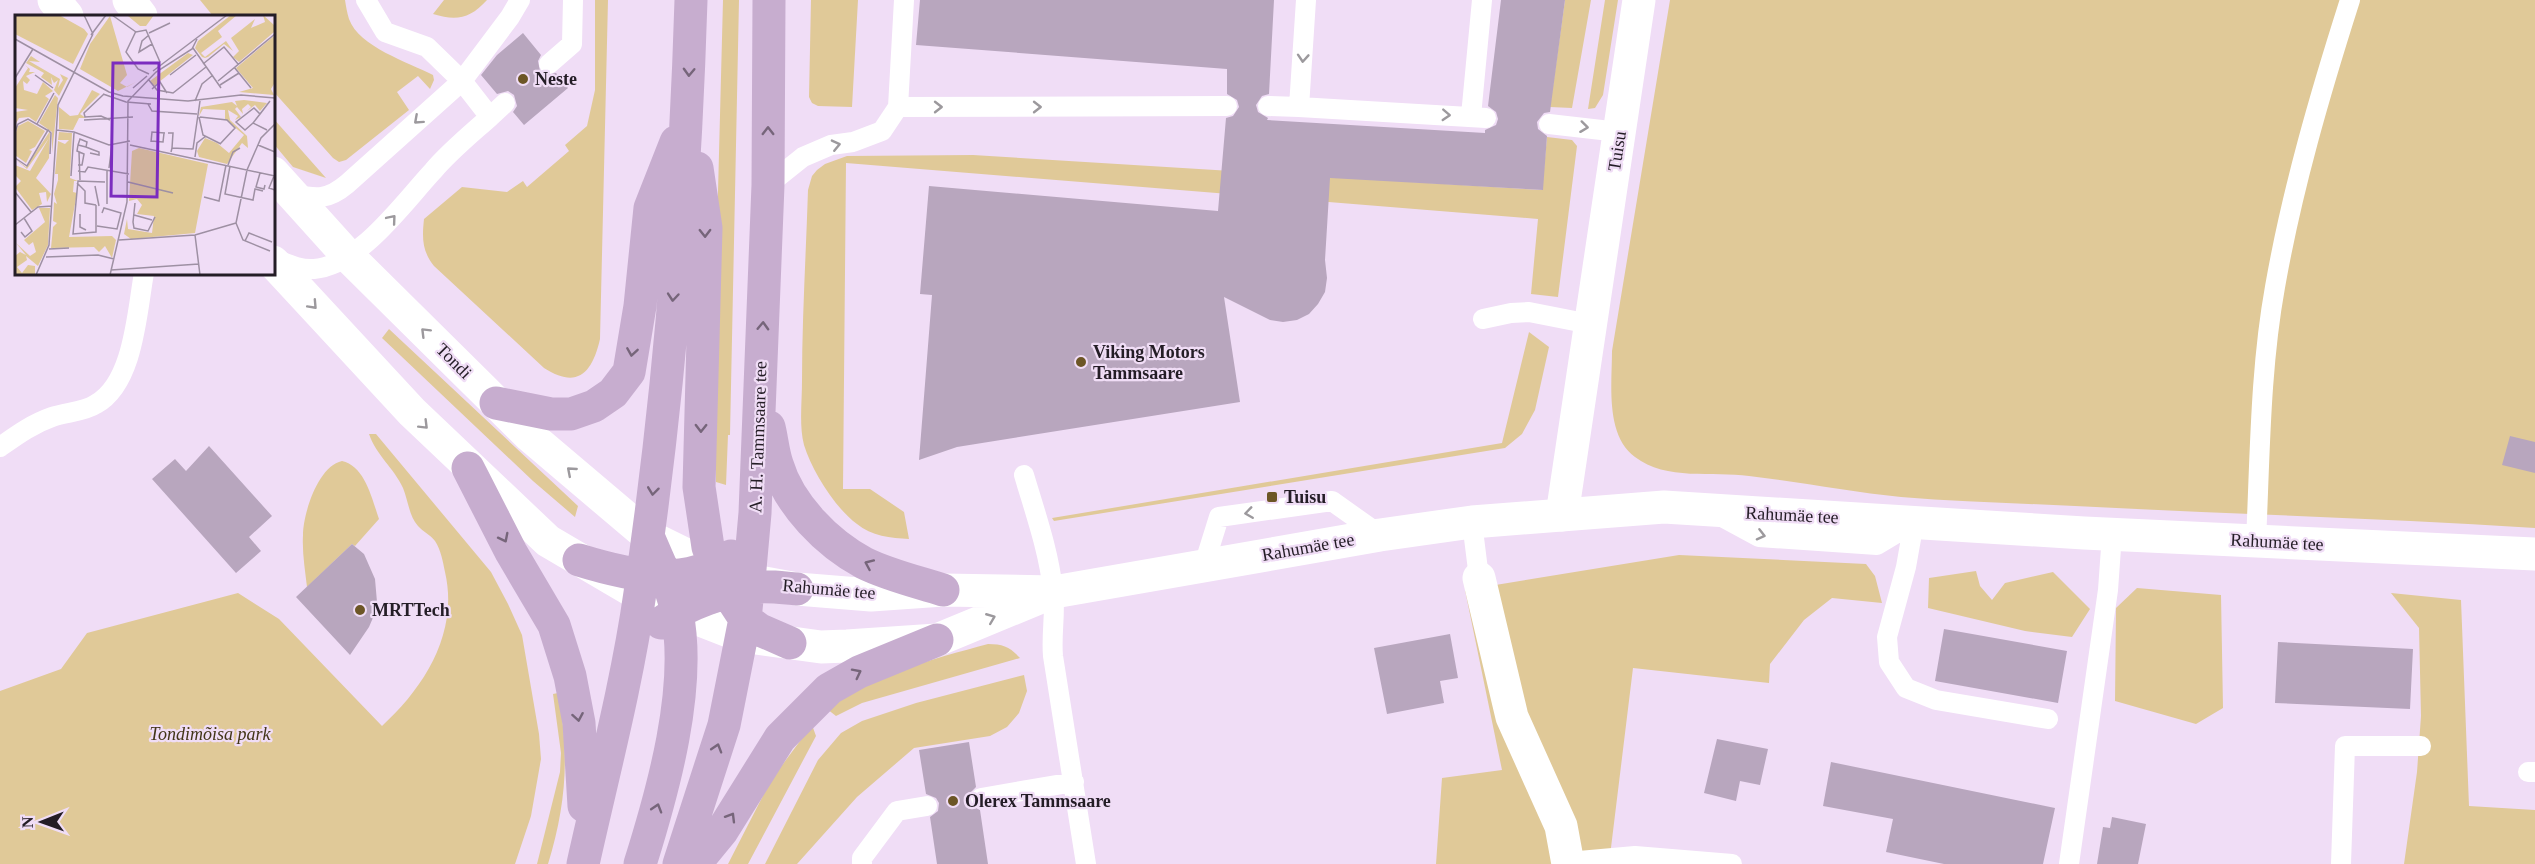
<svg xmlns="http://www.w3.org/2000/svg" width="2535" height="864" font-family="Georgia,serif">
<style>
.green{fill:#e0c998}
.building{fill:#b8a6be}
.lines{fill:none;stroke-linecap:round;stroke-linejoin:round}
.service{stroke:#fff;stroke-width:20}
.minor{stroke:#fff;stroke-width:33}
.tertiary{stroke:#fff;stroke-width:33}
.primary{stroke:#c7adcf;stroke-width:33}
.oneway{stroke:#9c999d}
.oneway2{stroke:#76657a}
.poi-dot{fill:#6c5626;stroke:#f0ddf6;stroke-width:2}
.labels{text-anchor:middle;stroke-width:4.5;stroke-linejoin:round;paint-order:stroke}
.poi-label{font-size:18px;font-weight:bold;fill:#241d26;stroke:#f0ddf6;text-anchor:start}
.street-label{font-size:18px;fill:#241d26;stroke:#f0ddf6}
.park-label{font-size:18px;font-style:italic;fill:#423518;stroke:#f0ddf6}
.inset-road{fill:none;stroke:#9e90a3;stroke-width:1.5}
.view{fill:#7b2cbf;fill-opacity:0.15;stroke:#7b2cbf;stroke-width:3}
.inset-edge{fill:none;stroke:#241d26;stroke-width:3}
</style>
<rect width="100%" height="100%" fill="#f0ddf6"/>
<path class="green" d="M200 0H345C346 6 347 13 349 19 359 47 408 62 433 75L434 80 430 89 418 76 397 92 409 110 346 160 339 162 333 158 273 91V16H213Z
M444 0H487C470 19 456 21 433 14Z
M595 0H608L600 339C592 374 577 389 544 368L434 266C422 251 422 238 424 219L462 187 507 192 523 181 527 187 569 151 565 145 587 126 595 90Z
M723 0H739L730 435H728L726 485 716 482V269Z
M811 0H858L852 107 818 106 812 103 809 97Z
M1565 0H1591L1572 108 1550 107Z
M1605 0H1618L1603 95 1595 108 1588 109Z
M1670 0H2535V528C2382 518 2228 514 2075 506 2017 503 1959 502 1901 497 1851 492 1800 482 1749 476 1713 471 1666 481 1635 457 1605 435 1612 384 1612 351Z
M273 118 326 178 293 167 273 143Z
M1547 137 1572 140 1577 146 1558 297 1531 294 1538 219 846 163 843 489H870L904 512 909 539C891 538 871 536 857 524 835 508 812 471 804 445 799 426 802 402 802 381 802 318 806 254 808 190L812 176 817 170 825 164 847 156 973 155 1542 190Z
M389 329 578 506 575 517 533 481 382 338Z
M1529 332 1549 347 1535 410 1522 434 1505 448 1054 521 1052 518 1502 443Z
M369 434H376L491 572 508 604 522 635 539 734 541 759 531 816 515 864H0V691L61 669 87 633 238 593 279 619 382 726C425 687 459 632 445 572 443 562 441 550 435 541 431 535 423 532 418 526 409 516 408 500 403 488 394 468 376 455 369 434Z
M342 461C365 466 372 499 379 519L355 546 352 544 307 587C305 570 302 552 303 535 303 514 318 466 342 461Z
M1679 555 1866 564 1875 576 1882 603 1832 598 1804 620 1770 664 1769 683 1633 668 1609 864H1436L1442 778 1502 770 1465 590Z
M1976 571 1980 586 1992 600 2005 583 2053 572 2090 609 2072 637 2025 631 1928 608 1929 578Z
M2137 588 2221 595 2223 708 2196 724 2115 701 2116 608Z
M2391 593 2461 600 2469 806 2535 810V864H2404L2417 772 2421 716 2419 628Z
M988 644C1003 644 1010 647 1020 658L862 703 836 716 827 709C873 674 933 659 988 644Z
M1024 675 1027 691 1019 713 1007 727 990 736 914 748 857 797 797 864H765L818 760 841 733 862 721 916 703Z
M558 693C570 754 566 806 548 864H537L560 772 561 753 553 694Z
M812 725 816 736 748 864H728L771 780Z"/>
<path class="building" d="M920 0H1274L1269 94 1262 96 1256 105 1258 112 1268 118 1267 120 1485 133V130L1496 125 1498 119 1496 112 1488 106 1501 0H1565L1550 112 1544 113 1537 122 1538 129 1547 136 1543 190 1330 178 1325 260 1327 278 1325 292 1318 304 1309 314 1297 320 1283 322 1270 320 1224 297 1240 402 957 447 919 460 932 295 920 294 929 186 1218 211 1226 118 1233 116 1239 107 1237 100 1227 94V69L916 45Z
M523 33 541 55 538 61 540 71 546 75 556 73 568 88 524 125 513 112 517 106 514 95 508 91 497 94 481 75 497 55Z
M2510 436 2535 442V473L2502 465Z
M209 446 272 516 249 537 261 551 236 573 152 479 175 459 186 471Z
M352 544 364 554 375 579 377 602 375 613 369 627 350 655 296 597Z
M1944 629 2067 651 2058 703 1935 681Z
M1450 634 1458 678 1440 681 1444 703 1387 714 1374 648Z
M2278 642 2413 649 2410 709 2275 703Z
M1717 739 1768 749 1760 785 1740 781 1736 801 1704 793Z
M969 742 976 787 970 793 969 799 972 806 980 810 988 864H937L930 817 938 811 939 803 936 798 926 794 919 750Z
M1831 762 2055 808 2043 864H1944L1886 852 1893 819 1823 806Z
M2112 817 2146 824 2138 864H2097L2103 827 2110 828Z"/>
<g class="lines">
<path class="service" d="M366 0 385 32 427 47 462 81 490 117 505 103
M1306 0 1299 107 1486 118
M549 64 572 44 573 0
M1268 106 1299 107
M898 107 1227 106
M1471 116 1482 0
M1549 124 1619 132
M768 185 803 157 831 145 853 142 882 131 898 107 904 0
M293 194C317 199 328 200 347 184L462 81 510 17 520 0
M278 260C290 265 301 270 314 269 360 265 404 202 433 171 450 151 471 134 490 117
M1483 319 1511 313 1529 312 1590 324
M0 447C17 435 32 424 52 417 66 412 84 412 96 404 134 383 137 311 144 273
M1024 475C1035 512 1049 552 1053 591 1056 612 1051 634 1053 656L1086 864
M1722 517 1759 537 1877 545 1912 524
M1472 522 1479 578
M1914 522 1906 567 1887 637 1889 662 1906 688 1936 700 2048 719
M2256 541C2260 457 2260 370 2275 287 2292 190 2320 94 2350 0
M1204 565 1219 517 1332 501 1380 535
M2528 772H2535
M981 798 1074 782
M1568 862 1635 856 1732 864
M862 864V858L897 811 927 806
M2069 864 2108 590 2112 534
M2341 864 2345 746H2421"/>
<path class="minor" d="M1562 515 1639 0
M1479 578 1512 717 1561 826 1568 864"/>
<path class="tertiary" d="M54 0 67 16
M129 0 141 16
M273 173 347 255 530 436 648 536 713 568 749 580 797 589 871 595 943 590 1054 592 1380 535 1472 522 1664 507 2084 533 2535 554
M273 262 412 412 548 541 640 595 677 611 741 636 821 647 847 646 937 640 1041 597"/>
<path class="primary" d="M697 168 706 228 699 487 708 547 720 581 745 619 760 630 790 643
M496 403 551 414H571L594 406 613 393 629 372 640 306 650 208 676 142
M769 427C772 439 773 452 777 464 789 505 827 543 864 563 888 575 918 582 943 590
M468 468 511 552 554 625 570 676 579 723 584 806
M579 560C631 576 683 588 731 556
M661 623C686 604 726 590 758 587 771 586 784 588 797 589
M583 864C603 774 627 684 640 593 669 397 685 198 691 0
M640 864C663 791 692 688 677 613 672 586 658 561 648 536
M679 864 724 725 745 619 749 580 755 513 768 185 769 0
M695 864 722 831 780 738 829 689 859 672 937 640"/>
</g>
<defs><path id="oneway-chevron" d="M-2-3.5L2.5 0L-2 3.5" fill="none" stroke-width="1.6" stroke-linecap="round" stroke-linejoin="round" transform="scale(1.5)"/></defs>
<g class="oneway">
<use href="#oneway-chevron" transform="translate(1303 58) rotate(94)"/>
<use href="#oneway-chevron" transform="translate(938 107)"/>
<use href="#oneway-chevron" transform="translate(1037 107)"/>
<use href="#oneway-chevron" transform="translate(1446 115) rotate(3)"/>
<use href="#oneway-chevron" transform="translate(418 120) rotate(138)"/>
<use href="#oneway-chevron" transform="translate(1584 127) rotate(7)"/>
<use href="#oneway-chevron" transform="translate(836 145) rotate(-13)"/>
<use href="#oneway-chevron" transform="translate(392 219) rotate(-50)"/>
<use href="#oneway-chevron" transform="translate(313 305) rotate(47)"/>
<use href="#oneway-chevron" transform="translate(425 332) rotate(-135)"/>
<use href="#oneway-chevron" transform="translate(424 425) rotate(45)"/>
<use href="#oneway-chevron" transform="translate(571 471) rotate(-139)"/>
<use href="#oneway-chevron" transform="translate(1249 513) rotate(172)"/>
<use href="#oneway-chevron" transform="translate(1761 535) rotate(14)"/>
<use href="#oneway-chevron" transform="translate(991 618) rotate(-22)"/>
</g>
<g class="oneway2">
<use href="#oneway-chevron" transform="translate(689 72) rotate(92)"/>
<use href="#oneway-chevron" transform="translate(768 131) rotate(-90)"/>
<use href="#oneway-chevron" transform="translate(705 233) rotate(89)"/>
<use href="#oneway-chevron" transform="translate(673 297) rotate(95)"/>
<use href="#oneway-chevron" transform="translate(763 326) rotate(-88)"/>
<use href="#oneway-chevron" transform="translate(632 352) rotate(99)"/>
<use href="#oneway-chevron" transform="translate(701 428) rotate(91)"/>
<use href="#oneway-chevron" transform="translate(653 491) rotate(97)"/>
<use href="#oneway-chevron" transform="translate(504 538) rotate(63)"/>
<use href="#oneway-chevron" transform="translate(869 564) rotate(-156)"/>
<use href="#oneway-chevron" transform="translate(857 673) rotate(-27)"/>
<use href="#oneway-chevron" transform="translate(578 717) rotate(80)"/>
<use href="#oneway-chevron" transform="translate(717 748) rotate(-73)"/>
<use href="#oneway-chevron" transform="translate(657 808) rotate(-73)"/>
<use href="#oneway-chevron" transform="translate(731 817) rotate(-59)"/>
</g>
<g class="poi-dot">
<circle cx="523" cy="79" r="6"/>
<circle cx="1081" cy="362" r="6"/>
<rect x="1266" y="491" width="12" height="12" rx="3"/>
<circle cx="360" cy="610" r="6"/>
<circle cx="953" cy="801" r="6"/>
</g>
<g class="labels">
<g class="poi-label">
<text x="535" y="85">Neste</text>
<text x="1093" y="358">Viking Motors<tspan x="1093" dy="21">Tammsaare</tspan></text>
<text x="1284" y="503">Tuisu</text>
<text x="372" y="616">MRTTech</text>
<text x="965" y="807">Olerex Tammsaare</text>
</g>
<g class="street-label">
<text transform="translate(1617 151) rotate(-81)" y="6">Tuisu</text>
<text transform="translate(454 361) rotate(45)" y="6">Tondi</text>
<text transform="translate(758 437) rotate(-88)" y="6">A. H. Tammsaare tee</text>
<text transform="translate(1792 515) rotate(3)" y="6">Rahumäe tee</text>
<text transform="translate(2277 542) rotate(3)" y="6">Rahumäe tee</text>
<text transform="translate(1308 547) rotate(-10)" y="6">Rahumäe tee</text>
<text transform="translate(829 589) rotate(5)" y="6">Rahumäe tee</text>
</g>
<g class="park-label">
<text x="210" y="740">Tondimõisa park</text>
</g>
</g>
<g transform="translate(15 15)">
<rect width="260" height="260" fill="#f0ddf6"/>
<path d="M0 0H44L69 14 73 19 58 49 0 19ZM139 0 131 11H125L113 1ZM216 0H222L203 16 207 22 186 38 190 42 211 26 218 36 209 29 193 42 190 43 187 42 180 33 183 26ZM248 0 259 10V17L224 47 218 42 224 36 216 23 240 4 236 13 250 7ZM95 1 112 60 105 68 112 72 121 67 103 76 65 54 75 29ZM259 21V69L256 74 259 80 224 77 238 73 221 53ZM173 38 178 40 139 71 135 66ZM16 41 25 47 14 46 45 64 43 73 48 65 45 59 53 63 44 81 39 75 43 65 39 68 36 62 37 70 26 62 29 58 11 48ZM10 50 15 54 14 57H20L11 61 15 65 12 69 8 66 9 75 22 79 28 67 38 76 30 81 34 84 21 107 14 102 4 103 3 105 0 110V97L13 95 0 93V73L13 53ZM77 75 85 79 65 99 71 103H64L58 115 44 114V92L55 101 63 100ZM40 80 43 83 37 138V117L24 108ZM229 85 252 88 245 96 240 90 232 96 236 92 233 89 227 94 228 99 222 92 220 94 226 102 220 105 223 101 213 95 215 105 232 121 233 133 227 128 212 149 184 142 182 136 190 123 202 128 214 138 229 120 210 104V95L188 94 184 101 186 92 217 87 222 91 220 86ZM13 106 30 116 20 132 14 135 17 136 11 148 0 140V120L3 111ZM35 116 34 143 21 163 36 179 32 187 31 177 24 178 27 189 17 195 0 172 6 166 0 160V150L15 156 34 123 12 154 0 144 11 152ZM44 117 57 118 55 163 63 166H59L58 177 62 178 54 222 97 221 101 225 97 243 90 231 84 237 79 232 36 233 38 212 42 208 38 206 39 187 42 189 39 179 43 165V159H40L43 126 50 129 54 125H43ZM124 133 193 149 180 218 116 224 109 219 112 204 113 214 137 218 139 201 122 199 127 190 122 184 114 186 117 136ZM24 193H35L33 230 23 251 11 241 12 245 2 252 7 258 13 250 20 251V259H0V241L5 237 11 240 1 228 15 241 21 237 18 227 14 230 9 225 30 207Z" fill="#e0c998"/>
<path class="inset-road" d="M69 0 78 19M97 0 121 17 131 15 145 47M121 16 111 37 123 54 134 59M134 18 155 8M76 20 91 0M134 20 127 26 124 37 137 29M0 24 94 77 108 81 173 86 226 80 260 83M178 33 206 73M188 49 209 32 223 49M219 52 236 73M138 56 212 0M20 60 38 73M155 60 181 40M0 63 18 34M133 64 142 75 158 78 191 52M203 66 260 19M205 70 224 58M118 73 132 61M137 74 145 67 152 78M88 79 111 87 136 89M89 79 69 98 70 102 86 101 95 105M180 86 187 69 198 60M133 89 137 96 182 99M245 99 238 108 252 115M184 102 188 120 206 129M185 102 212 105 220 113 205 129M69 105 118 102M238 108 230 115 221 107 239 93 245 99 255 86M22 109 39 78M41 115 59 117 94 130 115 126M0 117 3 109 13 104 32 115M153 118H158L157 133M136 126 148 127 149 118M136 127 137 117 150 118M63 130 62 136 69 139 67 150H63M115 130 260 161M243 130 260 137M71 132 72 127 65 124 63 130 71 132 76 134 84 137V140L75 138M64 137 65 165M156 137 157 133 178 134 185 86M180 142 182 128 191 121M0 143 12 151 33 115 36 118 35 139M213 150 218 137 225 133M215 151 210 179 238 185 240 174 248 176M94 153 97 130M63 156 70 157 73 152 114 159M92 156V189M245 158 241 172 249 174 250 170M56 161 59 118M259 161 254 173 260 175M113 167 158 178M62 168 70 176V188L81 190M80 171 84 191M0 177 16 197M189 182 204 186 211 150M81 190V217L58 219 63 166 90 167M65 199V212L71 215M119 200 137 205M118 207 119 213 133 216 140 202M118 207 120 188M0 210 23 192 37 191M82 211 102 214 106 198 89 193 87 198M6 217 10 222 17 216 9 203M180 220 185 260M104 225 180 220 221 208M230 226 234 218 257 227M34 234 54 233M255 236 228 225 221 208 232 155 246 123 260 109M31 242 83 240 99 244M96 255 184 249M21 260 34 230 43 90 78 19M95 260 112 187 113 86 141 57 177 34 182 24"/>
<path class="view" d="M98 48H144L142 182 96 181Z"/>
<rect width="260" height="260" class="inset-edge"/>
</g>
<g transform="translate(42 822) rotate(269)" stroke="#f0ddf6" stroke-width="4.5" paint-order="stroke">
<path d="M0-4.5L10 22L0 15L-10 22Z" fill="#241d26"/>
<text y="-9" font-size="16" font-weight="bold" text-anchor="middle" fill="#241d26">N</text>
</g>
</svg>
